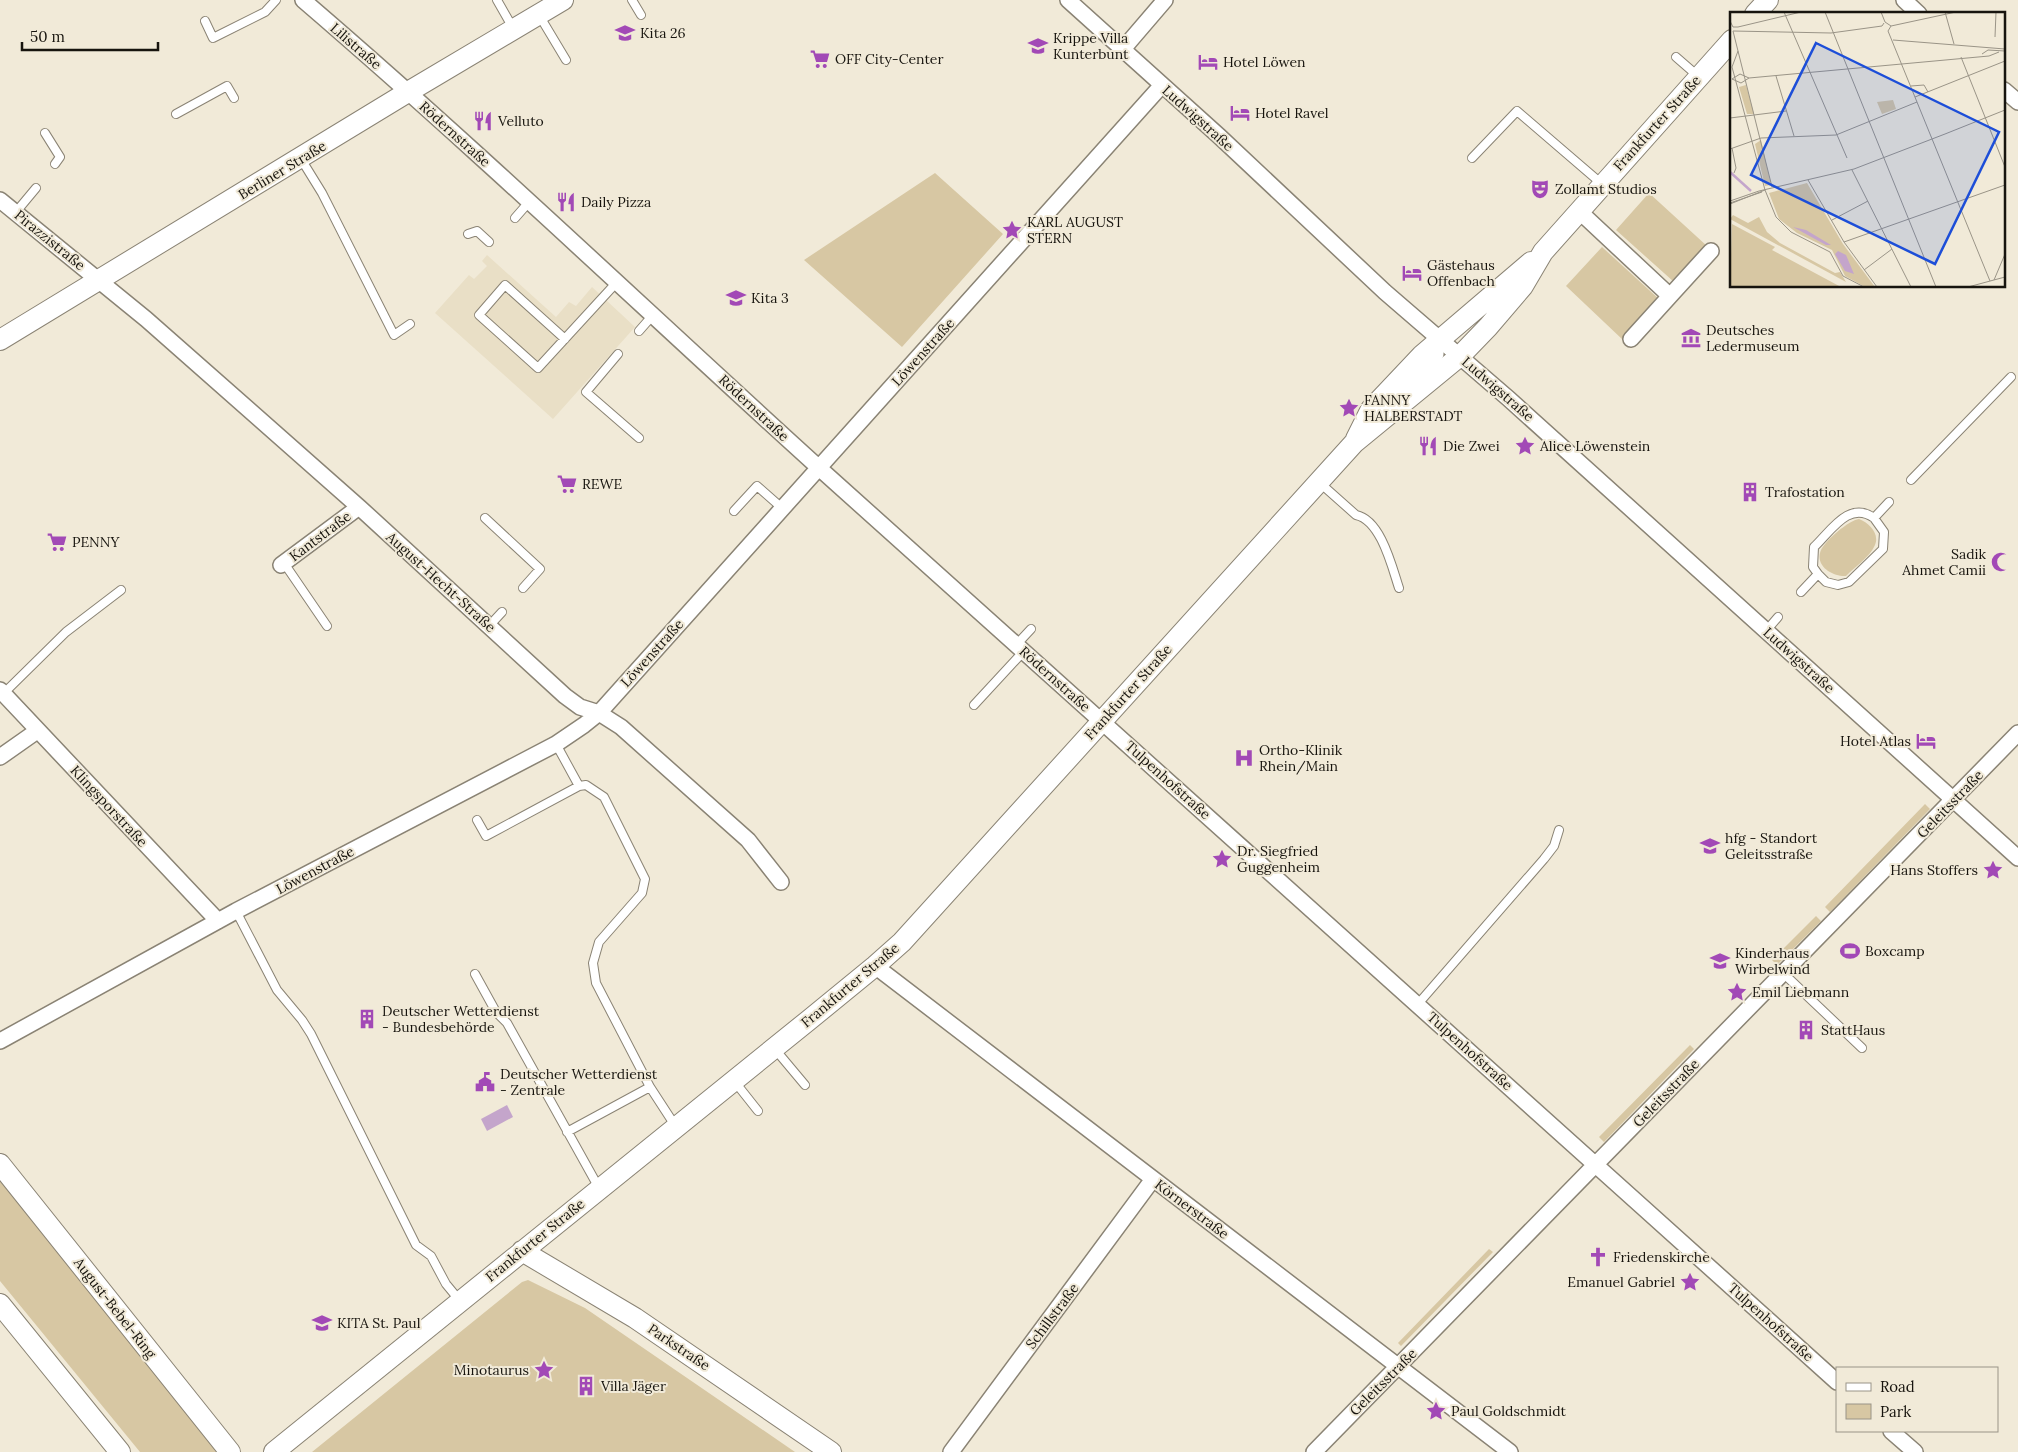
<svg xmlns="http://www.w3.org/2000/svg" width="2018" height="1452" font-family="Lora,serif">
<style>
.built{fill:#e9dfc6}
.green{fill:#d7c7a3}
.water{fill:#c4a5cb}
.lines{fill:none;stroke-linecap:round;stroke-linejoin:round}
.lane-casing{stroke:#8a8374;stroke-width:10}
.street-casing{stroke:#8a8374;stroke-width:18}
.secondary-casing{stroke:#8a8374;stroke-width:22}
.lane{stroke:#fff;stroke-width:8}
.street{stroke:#fff;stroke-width:15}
.secondary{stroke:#fff;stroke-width:20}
.labels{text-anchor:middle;stroke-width:4;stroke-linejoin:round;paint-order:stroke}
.poi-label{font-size:14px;fill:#17140e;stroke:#f1ead8;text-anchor:start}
.street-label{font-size:14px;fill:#17140e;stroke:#f1ead8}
.inset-river{fill:none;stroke:#c4a5cb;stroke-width:2.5}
.inset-road{fill:none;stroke:#9a9487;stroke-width:1}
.view{fill:#1d4ed8;fill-opacity:0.15;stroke:#1d4ed8;stroke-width:2.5}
.inset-edge{fill:none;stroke:#17140e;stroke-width:2.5}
</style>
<rect width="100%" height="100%" fill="#f1ead8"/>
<path class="built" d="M487 255 556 317 569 302 576 306 592 287 635 327 553 419 435 313 469 275 474 279 487 266 482 261Z"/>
<path class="green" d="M935 173 1003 234 902 347 804 260Z
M1649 193 1707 246 1674 282 1616 230Z
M1602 247 1660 300 1623 340 1566 286Z
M1859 519C1870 523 1881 535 1874 547 1870 556 1854 568 1846 576 1834 577 1814 567 1821 550 1825 541 1849 520 1859 519Z
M1925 804 1930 809 1830 912 1825 907Z
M1816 916 1821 921 1777 965 1772 960Z
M1690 1045 1694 1049 1604 1142 1599 1137Z
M0 1181 217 1452H140L0 1281Z
M1489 1249 1493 1252 1401 1346 1398 1343Z
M528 1280 585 1308 795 1452H312L522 1282Z"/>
<path class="water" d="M507 1105 513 1117 487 1131 481 1119Z"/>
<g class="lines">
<defs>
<path id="lane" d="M497 0 513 28
M632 0 641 15
M539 15 566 60
M205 21 213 38 265 12 276 0
M1676 57 1699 77
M176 114 227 86 234 98
M45 133 60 157 55 164
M1472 158 1517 111 1602 184
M301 159 322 193 394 335 410 324
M16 212 36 188
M515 218 529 202
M468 234 477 231 489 242
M639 331 653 315
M565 339 505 285 479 315 538 368 617 282
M618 354 586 392 639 438
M1911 480 2011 377
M1320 483 1356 515C1381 520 1392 567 1399 588
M734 511 757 486 782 508
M485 518 540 569 523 588
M1874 518 1884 532 1883 549 1849 582 1838 585 1826 582 1818 574 1813 567 1814 547C1831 531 1849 500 1874 518L1889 502
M284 563 327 626
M1801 592 1818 574
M489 626 502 612
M1766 631 1778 617
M1017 644 1031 629
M3 694 66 632 121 590
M974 705 1024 651
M556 744 579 786 586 785 604 797 645 879 642 893 599 942 593 963 596 983 650 1087 567 1132
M477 820 486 836 579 786
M236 911 277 990 302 1020 311 1034 416 1245 431 1256 446 1284 460 1301
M1783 973 1862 1048
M475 974 496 1012 507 1023 599 1188
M1418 1004 1544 859 1554 846 1559 830
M774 1048 805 1085
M735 1082 758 1111
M650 1087 676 1127"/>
<path id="street" d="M303 0C479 151 646 311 818 467 1156 773 1498 1076 1837 1382
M1068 0 1219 136 1385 292 1509 399 2018 858
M1904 0 1919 14
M1123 49 1165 0
M2004 90 2018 102
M0 200 146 319 359 507 565 696 580 707 599 713 621 727 748 840 781 882
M1579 211 1670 296 1631 339
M1670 296 1711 251
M1433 352 1436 354 1430 362 1383 409 1372 417 1371 413 1373 409Z
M281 565 359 507
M0 690 218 921
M0 757 37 731
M875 966 1510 1452
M0 1041 236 911 556 744 584 725 599 713 1162 85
M1891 1431 1915 1452
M951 1452 1153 1179
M1314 1452 2018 733"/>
<path id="secondary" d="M1755 14 1768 0
M0 340 408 92 563 0
M1356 439 1371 409 1422 355 1531 262
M0 1164 230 1452
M522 1251 635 1318 831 1452
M0 1304 120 1452
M274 1452 809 1020 875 966 902 942 1354 443 1460 356 1488 327 1523 286 1543 252 1732 40"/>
</defs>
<use href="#lane" class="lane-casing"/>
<use href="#street" class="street-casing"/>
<use href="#secondary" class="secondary-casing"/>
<use href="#lane" class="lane"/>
<use href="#street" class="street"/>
<use href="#secondary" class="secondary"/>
</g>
<defs>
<symbol id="school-bare" viewBox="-9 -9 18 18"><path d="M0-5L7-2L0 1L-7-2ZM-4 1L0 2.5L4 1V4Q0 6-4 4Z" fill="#a249b6" stroke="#f1ead8" stroke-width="2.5" paint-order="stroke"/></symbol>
<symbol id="supermarket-bare" viewBox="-9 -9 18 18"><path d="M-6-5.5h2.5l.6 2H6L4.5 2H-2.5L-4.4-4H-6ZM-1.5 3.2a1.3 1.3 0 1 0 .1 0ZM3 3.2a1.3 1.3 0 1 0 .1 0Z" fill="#a249b6" stroke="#f1ead8" stroke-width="2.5" paint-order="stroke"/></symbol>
<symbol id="hotel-bare" viewBox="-9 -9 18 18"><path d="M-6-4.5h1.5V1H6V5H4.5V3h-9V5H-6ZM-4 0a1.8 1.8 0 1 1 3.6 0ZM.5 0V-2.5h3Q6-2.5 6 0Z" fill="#a249b6" stroke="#f1ead8" stroke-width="2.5" paint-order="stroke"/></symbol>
<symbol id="restaurant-bare" viewBox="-9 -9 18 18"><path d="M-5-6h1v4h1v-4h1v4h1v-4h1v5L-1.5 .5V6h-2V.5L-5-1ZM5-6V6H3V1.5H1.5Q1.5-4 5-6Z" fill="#a249b6" stroke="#f1ead8" stroke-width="2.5" paint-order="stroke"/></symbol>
<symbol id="theatre-bare" viewBox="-9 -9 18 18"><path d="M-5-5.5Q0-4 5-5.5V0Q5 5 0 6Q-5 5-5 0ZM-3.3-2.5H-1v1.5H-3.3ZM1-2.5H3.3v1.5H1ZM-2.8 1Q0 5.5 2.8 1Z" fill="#a249b6" stroke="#f1ead8" stroke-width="2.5" paint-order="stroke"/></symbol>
<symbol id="sight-bare" viewBox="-9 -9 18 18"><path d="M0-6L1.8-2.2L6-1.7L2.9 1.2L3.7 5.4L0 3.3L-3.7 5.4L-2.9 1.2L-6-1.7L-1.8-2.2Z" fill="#a249b6" stroke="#f1ead8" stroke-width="2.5" paint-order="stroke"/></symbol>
<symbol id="museum-bare" viewBox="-9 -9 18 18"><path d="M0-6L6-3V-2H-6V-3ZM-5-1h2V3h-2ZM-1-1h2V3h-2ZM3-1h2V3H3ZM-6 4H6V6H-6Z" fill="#a249b6" stroke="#f1ead8" stroke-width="2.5" paint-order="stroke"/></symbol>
<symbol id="building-bare" viewBox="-9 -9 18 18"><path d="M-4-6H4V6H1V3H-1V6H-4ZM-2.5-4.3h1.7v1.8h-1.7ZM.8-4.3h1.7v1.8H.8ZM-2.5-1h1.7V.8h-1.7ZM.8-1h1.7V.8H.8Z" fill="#a249b6" stroke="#f1ead8" stroke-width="2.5" paint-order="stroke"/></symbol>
<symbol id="mosque-bare" viewBox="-9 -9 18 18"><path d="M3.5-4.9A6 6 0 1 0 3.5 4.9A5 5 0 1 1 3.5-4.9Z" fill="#a249b6" stroke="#f1ead8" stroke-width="2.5" paint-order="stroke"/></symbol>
<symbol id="hospital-bare" viewBox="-9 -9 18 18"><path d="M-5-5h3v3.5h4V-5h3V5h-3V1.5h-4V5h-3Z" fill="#a249b6" stroke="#f1ead8" stroke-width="2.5" paint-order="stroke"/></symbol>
<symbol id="university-bare" viewBox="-9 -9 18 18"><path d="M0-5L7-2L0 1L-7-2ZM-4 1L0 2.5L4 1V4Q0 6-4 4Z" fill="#a249b6" stroke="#f1ead8" stroke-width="2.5" paint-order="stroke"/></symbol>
<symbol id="stadium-bare" viewBox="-9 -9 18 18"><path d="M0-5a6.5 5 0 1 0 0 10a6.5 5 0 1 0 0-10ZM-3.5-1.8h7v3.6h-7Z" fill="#a249b6" stroke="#f1ead8" stroke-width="2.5" paint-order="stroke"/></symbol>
<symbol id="civic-bare" viewBox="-9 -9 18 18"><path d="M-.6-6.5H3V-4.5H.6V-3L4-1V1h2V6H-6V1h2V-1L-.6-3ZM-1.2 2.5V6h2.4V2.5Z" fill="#a249b6" stroke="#f1ead8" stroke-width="2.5" paint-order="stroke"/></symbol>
<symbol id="church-bare" viewBox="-9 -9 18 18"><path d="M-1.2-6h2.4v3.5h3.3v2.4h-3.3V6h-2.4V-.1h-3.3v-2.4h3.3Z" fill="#a249b6" stroke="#f1ead8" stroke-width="2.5" paint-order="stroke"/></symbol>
</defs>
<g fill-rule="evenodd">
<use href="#school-bare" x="611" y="19" width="28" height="28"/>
<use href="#school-bare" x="1024" y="32" width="28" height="28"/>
<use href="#supermarket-bare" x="806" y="45" width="28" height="28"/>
<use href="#hotel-bare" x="1194" y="48" width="28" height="28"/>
<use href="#hotel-bare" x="1226" y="99" width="28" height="28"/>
<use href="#restaurant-bare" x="469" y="107" width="28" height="28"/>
<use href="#theatre-bare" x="1526" y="175" width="28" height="28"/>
<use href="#restaurant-bare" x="552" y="188" width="28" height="28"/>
<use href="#sight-bare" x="998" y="216" width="28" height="28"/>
<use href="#hotel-bare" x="1398" y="259" width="28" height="28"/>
<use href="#school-bare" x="722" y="284" width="28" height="28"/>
<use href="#museum-bare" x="1677" y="324" width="28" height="28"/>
<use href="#sight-bare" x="1335" y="394" width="28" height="28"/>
<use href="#restaurant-bare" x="1414" y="432" width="28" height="28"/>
<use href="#sight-bare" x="1511" y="432" width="28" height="28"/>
<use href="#supermarket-bare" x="553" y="470" width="28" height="28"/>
<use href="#building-bare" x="1736" y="478" width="28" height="28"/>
<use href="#supermarket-bare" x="43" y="528" width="28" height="28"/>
<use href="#mosque-bare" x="1987" y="548" width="28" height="28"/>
<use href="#hotel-bare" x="1912" y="727" width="28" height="28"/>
<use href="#hospital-bare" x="1230" y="744" width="28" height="28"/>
<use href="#university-bare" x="1696" y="832" width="28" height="28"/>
<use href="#sight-bare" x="1208" y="845" width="28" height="28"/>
<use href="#sight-bare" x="1979" y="856" width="28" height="28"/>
<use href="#stadium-bare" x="1836" y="937" width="28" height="28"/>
<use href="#school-bare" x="1706" y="947" width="28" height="28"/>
<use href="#sight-bare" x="1723" y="978" width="28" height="28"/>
<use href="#building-bare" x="353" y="1005" width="28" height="28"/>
<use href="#building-bare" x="1792" y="1016" width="28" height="28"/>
<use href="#civic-bare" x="471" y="1068" width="28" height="28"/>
<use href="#church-bare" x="1584" y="1243" width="28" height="28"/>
<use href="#sight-bare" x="1676" y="1268" width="28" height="28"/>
<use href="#school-bare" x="308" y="1309" width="28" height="28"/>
<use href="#sight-bare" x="530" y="1356" width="28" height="28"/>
<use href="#building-bare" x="572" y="1372" width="28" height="28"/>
<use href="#sight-bare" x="1422" y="1397" width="28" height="28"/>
</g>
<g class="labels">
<g class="poi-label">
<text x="640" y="38">Kita 26</text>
<text x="1053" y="43">Krippe Villa<tspan x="1053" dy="16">Kunterbunt</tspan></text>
<text x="835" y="64">OFF City-Center</text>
<text x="1223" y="67">Hotel Löwen</text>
<text x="1255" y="118">Hotel Ravel</text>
<text x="498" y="126">Velluto</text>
<text x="1555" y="194">Zollamt Studios</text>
<text x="581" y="207">Daily Pizza</text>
<text x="1027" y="227">KARL AUGUST<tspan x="1027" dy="16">STERN</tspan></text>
<text x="1427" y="270">Gästehaus<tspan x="1427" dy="16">Offenbach</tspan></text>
<text x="751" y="303">Kita 3</text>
<text x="1706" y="335">Deutsches<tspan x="1706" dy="16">Ledermuseum</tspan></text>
<text x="1364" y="405">FANNY<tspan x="1364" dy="16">HALBERSTADT</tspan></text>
<text x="1443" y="451">Die Zwei</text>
<text x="1540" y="451">Alice Löwenstein</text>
<text x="582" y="489">REWE</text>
<text x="1765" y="497">Trafostation</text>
<text x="72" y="547">PENNY</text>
<text x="1986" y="559" text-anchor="end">Sadik<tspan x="1986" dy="16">Ahmet Camii</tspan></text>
<text x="1911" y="746" text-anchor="end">Hotel Atlas</text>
<text x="1259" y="755">Ortho-Klinik<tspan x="1259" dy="16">Rhein/Main</tspan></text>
<text x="1725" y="843">hfg - Standort<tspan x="1725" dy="16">Geleitsstraße</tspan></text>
<text x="1237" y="856">Dr. Siegfried<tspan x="1237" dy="16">Guggenheim</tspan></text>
<text x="1978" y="875" text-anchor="end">Hans Stoffers</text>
<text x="1865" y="956">Boxcamp</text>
<text x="1735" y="958">Kinderhaus<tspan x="1735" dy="16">Wirbelwind</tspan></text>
<text x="1752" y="997">Emil Liebmann</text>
<text x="382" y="1016">Deutscher Wetterdienst<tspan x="382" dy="16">- Bundesbehörde</tspan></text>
<text x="1821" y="1035">StattHaus</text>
<text x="500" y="1079">Deutscher Wetterdienst<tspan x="500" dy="16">- Zentrale</tspan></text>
<text x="1613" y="1262">Friedenskirche</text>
<text x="1675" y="1287" text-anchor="end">Emanuel Gabriel</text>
<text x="337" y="1328">KITA St. Paul</text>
<text x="529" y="1375" text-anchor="end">Minotaurus</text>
<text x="601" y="1391">Villa Jäger</text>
<text x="1451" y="1416">Paul Goldschmidt</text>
</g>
<g class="street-label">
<text transform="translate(356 46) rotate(41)" y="5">Lilistraße</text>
<text transform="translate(1198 118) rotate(42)" y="5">Ludwigstraße</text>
<text transform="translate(1657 123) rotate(-48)" y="5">Frankfurter Straße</text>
<text transform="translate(455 134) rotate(42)" y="5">Rödernstraße</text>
<text transform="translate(282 170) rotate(-31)" y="5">Berliner Straße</text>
<text transform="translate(50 240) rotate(39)" y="5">Pirazzistraße</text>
<text transform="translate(923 352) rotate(-48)" y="5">Löwenstraße</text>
<text transform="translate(1498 389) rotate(41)" y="5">Ludwigstraße</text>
<text transform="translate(754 408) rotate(43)" y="5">Rödernstraße</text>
<text transform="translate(320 536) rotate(-37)" y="5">Kantstraße</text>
<text transform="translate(441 582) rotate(42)" y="5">August-Hecht-Straße</text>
<text transform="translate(652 653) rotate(-48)" y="5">Löwenstraße</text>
<text transform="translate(1799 660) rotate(42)" y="5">Ludwigstraße</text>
<text transform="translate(1055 679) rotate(42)" y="5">Rödernstraße</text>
<text transform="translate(1128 692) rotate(-48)" y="5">Frankfurter Straße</text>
<text transform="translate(1168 780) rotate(42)" y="5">Tulpenhofstraße</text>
<text transform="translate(1950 804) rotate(-46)" y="5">Geleitsstraße</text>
<text transform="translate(109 806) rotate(47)" y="5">Klingsporstraße</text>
<text transform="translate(315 870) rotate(-28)" y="5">Löwenstraße</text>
<text transform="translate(850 985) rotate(-40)" y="5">Frankfurter Straße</text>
<text transform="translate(1470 1051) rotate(42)" y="5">Tulpenhofstraße</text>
<text transform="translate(1666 1093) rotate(-46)" y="5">Geleitsstraße</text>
<text transform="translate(1192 1209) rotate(37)" y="5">Körnerstraße</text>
<text transform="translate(535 1240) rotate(-39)" y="5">Frankfurter Straße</text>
<text transform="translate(115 1308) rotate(52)" y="5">August-Bebel-Ring</text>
<text transform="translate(1052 1316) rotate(-53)" y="5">Schillstraße</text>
<text transform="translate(1771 1322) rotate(42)" y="5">Tulpenhofstraße</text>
<text transform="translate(679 1347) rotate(34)" y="5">Parkstraße</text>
<text transform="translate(1383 1382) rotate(-45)" y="5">Geleitsstraße</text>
</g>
</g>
<g transform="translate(1730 12)">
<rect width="275" height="275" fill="#f1ead8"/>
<path d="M16 73 24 102H17L9 75ZM163 88 166 97 152 102 147 90ZM31 128 41 173 35 174 25 132ZM77 171 113 232 145 275H135L115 264 102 238 67 221 49 207 39 181ZM3 203 18 211 29 205 37 220 50 231 105 261 110 260 116 270 0 207ZM2 212 45 235 42 238 111 275H0Z" fill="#d7c7a3"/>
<path d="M63 215 76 218 101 233H96ZM108 239 116 243 124 262 115 259 105 242Z" fill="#c4a5cb"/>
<path class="inset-river" d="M0 160 21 179"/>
<path class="inset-road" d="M54 0 117 146M95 0 206 275M151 0 155 10 161 14 158 19 260 269M215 0 224 32M0 9 3 15H8L71 0M161 14 226 0M3 19 42 175M3 19 101 21 152 14 154 11M265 25 266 0M163 28 275 37M8 39 2 55 35 178 46 205 61 220 100 240 113 264 134 275M252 42 258 38 275 39M231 45 275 155M46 64 64 124M2 67 11 71 19 66 259 44 269 40M2 67 10 62 19 66M181 74 194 73 198 80M185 85 275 49M0 106 56 99M215 122 275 98M2 136 6 156 4 161M0 137 31 126 106 123 187 90M122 158 181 275M78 168 114 230 147 275M0 189 29 179 124 157 215 122M0 191 32 180M0 192 35 178M102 208 138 189M114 230 275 173M134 258 162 237M264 268 275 242M238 275 275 265"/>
<path class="view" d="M86 31 269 120 205 252 21 163Z"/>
<rect width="275" height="275" class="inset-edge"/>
</g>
<rect x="1836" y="1367" width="162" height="65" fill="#f1ead8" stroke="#9a9487"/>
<rect x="1846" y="1383" width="25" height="8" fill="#ffffff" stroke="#9a9487"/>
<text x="1880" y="1392" font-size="15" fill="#17140e">Road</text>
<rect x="1846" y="1404" width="25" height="15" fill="#d7c7a3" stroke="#9a9487"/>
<text x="1880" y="1417" font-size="15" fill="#17140e">Park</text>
<path d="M22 42v8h136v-8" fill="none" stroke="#17140e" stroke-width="2.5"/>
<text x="30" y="42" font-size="15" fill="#17140e" stroke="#f1ead8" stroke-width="4" paint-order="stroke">50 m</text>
</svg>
